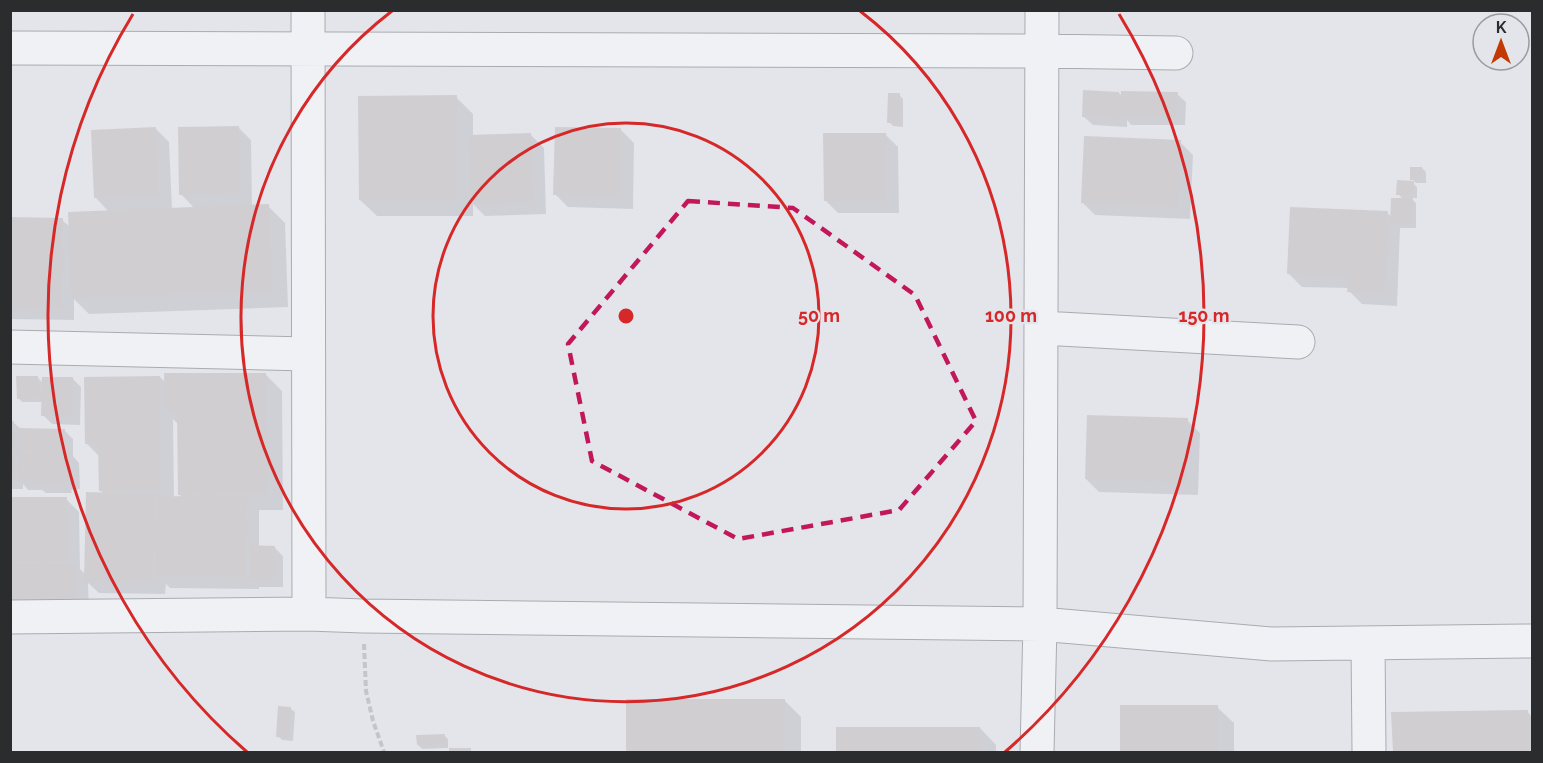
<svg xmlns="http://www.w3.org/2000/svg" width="1543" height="763" font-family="Raleway,sans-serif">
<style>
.shadow{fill:#0003;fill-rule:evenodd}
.building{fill:#b9b2af}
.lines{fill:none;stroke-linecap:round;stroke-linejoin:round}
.minor-casing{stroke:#64656a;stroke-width:35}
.path{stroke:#9c9ea2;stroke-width:4;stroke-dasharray:6 3;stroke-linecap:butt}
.minor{stroke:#fff;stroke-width:33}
.marked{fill:none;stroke:#c2185b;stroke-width:4.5;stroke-dasharray:12 8;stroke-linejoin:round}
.ring{fill:none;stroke:#d62828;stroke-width:3}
.centre{fill:#d62828;stroke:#e3e5eb;stroke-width:3}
.ring-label{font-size:18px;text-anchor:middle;font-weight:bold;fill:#d62828;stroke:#e3e5eb;stroke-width:4.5;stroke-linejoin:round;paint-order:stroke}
</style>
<rect width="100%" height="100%" fill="#e3e5eb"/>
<path class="shadow" d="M1128 10H1196V12Z
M1119 93 1123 97 1177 94 1186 102 1185 125H1131L1127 120V127L1093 125 1084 117Z
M899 95 903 99V127L893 126 889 122Z
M456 97 473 114V136L531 135 544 148 546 214 485 216 473 204V216H377L360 200Z
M238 127 251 140 252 207 268 206 285 223 288 307 89 314 74 299V320L10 319V219L62 220 70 227 109 212 96 198 156 129 169 142 172 209H195L181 194Z
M621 130 634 143 633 209 568 207 555 194Z
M885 134 898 147 899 213H838L825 200Z
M1180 142 1193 155 1190 219 1095 215 1082 202Z
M1422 168 1426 172V183H1413L1417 187V198H1411L1416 203V228H1400L1397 306 1362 304 1349 291V288L1302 287 1288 273 1387 213 1392 217 1403 199 1398 194V182L1416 183 1412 179Z
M265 374 282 391 283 510H259V547H274L283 556V587H259V589L170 588 166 584 165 594 99 593 88 583 89 610 10 611V499H66L79 512 80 569 86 575 104 494 100 490V457L86 443 160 377 166 383ZM173 419 178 424 179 494 183 498 174 497Z
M38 378 43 383 72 378 81 387 80 425 52 424 43 415V402H22L18 398Z
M10 386 11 417H10Z
M1187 420 1200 433 1198 495 1099 492 1086 479Z
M10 423H14L21 429 64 430 73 439V456L79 463 80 489 71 490 72 493H46L42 490H28L23 484V489H10Z
M784 700 801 717V752H628V701Z
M1122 707H1217L1234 723V752H1122Z
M290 708 295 712 293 741 282 740 278 736Z
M1527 711 1532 717V752H1394L1393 713Z
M980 728 996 745V752H838V729Z
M444 735 448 739V748L422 749 418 745Z"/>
<path class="building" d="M1083 90 1119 92V119L1082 117Z
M1121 91 1178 92 1177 117 1121 116Z
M888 93H900L899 123H887Z
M457 95V200H359L358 96Z
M239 126 240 193 179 195 178 127Z
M156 127 159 196 94 198 91 130Z
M555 127 621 128 620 196 553 195Z
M531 133 534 201 471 204 469 135Z
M823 133H886V201H824Z
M1084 136 1181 140 1178 207 1081 203Z
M1410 167H1422V180H1410Z
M1397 180 1414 181 1413 195H1396Z
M1391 198H1413L1412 225 1390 224Z
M269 204 272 291 71 298 68 212Z
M1290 207 1388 211 1385 294 1347 292 1348 276 1287 274Z
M10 217 63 218 62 308 10 307Z
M164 373H266L267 494 178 495 177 412H165Z
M16 376H38L39 398 17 399Z
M160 376 161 490 99 491 98 444H85L84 377Z
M42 377H73L72 416H41Z
M1087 415 1188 418 1186 483 1085 479Z
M10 421H14L15 481H10Z
M20 428 65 429 64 452H71V481H63L64 485H35V481L18 482 17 453 47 452 20 451Z
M86 492 154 494 153 582 84 581Z
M156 496 247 497 246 577 155 576Z
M10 497H67V561L10 562Z
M250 545 275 546V579H250Z
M76 563V598H10V564Z
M626 699H785V752H626Z
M1120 705H1218V752H1120Z
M278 706 291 707 289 738 276 737Z
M1528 710 1529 752H1393L1391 712Z
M836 727H980V752H836Z
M445 734V744L417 745 416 735Z
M449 748H471V752H449Z"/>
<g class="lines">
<defs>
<path id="minor" d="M308 10 309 614
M10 48 1041 51 1176 53
M1042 328 1298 342
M10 347 308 354
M10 617 309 614 363 616 1040 624 1272 644 1532 641
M1368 643 1369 752
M1037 752 1040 624 1042 10"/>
</defs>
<use href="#minor" class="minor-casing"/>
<path class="path" d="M364 644 366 691 373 721 384 752"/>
<use href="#minor" class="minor"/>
</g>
<path d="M0 0H1543V763H0ZM688 201 793 208 915 295 976 421 899 510 738 539 592 461 568 344Z" fill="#e3e5eb" fill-opacity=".55" fill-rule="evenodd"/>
<path class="marked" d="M688 201 793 208 915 295 976 421 899 510 738 539 592 461 568 344Z"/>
<g class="ring">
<circle cx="626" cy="316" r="193"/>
<path d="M860 11A385 385 0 1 1 392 11"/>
<path d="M247 752A578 578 0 0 1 133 14M1119 14A578 578 0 0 1 1005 752"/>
</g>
<circle cx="626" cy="316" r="9" class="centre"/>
<g class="ring-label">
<text x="819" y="322">50 m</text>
<text x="1011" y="322">100 m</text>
<text x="1204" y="322">150 m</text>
</g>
<rect width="1543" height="763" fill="none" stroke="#2b2c2e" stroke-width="24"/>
<g transform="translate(1501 42)"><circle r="28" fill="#e3e5eb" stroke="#999b9f" stroke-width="1.5"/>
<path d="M0-4.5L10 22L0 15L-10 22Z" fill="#c23a01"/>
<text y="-9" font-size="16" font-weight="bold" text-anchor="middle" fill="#2b2c2e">K</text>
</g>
</svg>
